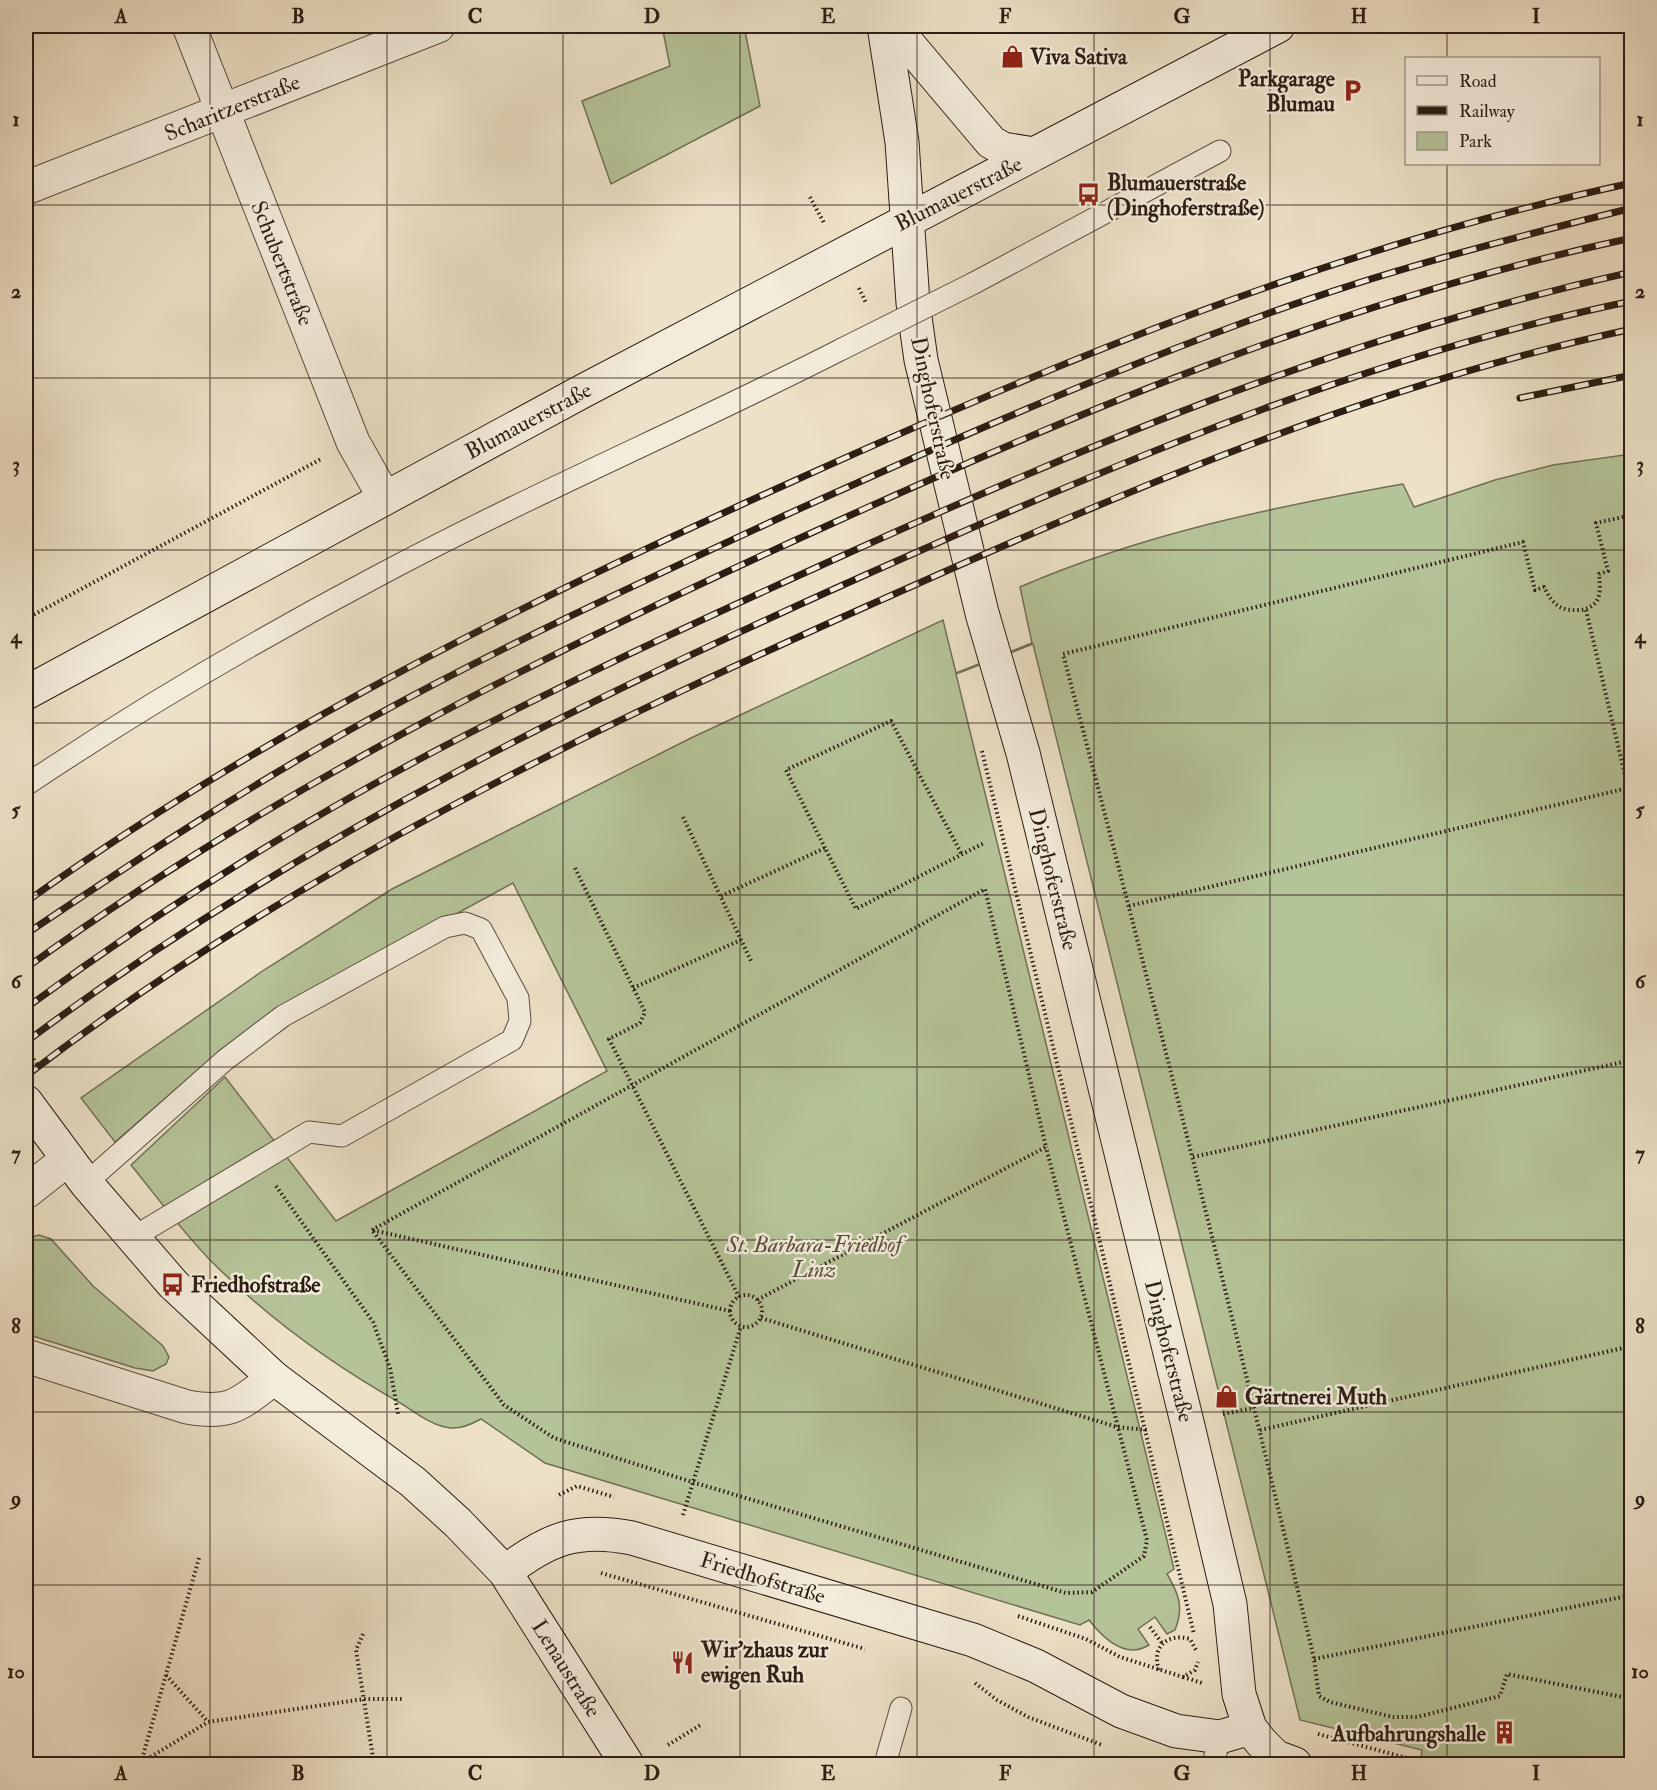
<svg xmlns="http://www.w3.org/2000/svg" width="1657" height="1790" font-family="'IM FELL Double Pica',serif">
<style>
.green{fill:#b5c398;stroke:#707056;stroke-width:1.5}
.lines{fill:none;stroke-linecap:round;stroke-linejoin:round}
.service-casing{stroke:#5c4e41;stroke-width:23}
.minor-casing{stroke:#5c4e41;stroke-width:35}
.secondary-casing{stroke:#2c1d14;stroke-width:35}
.path{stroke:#2c1d14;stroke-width:4;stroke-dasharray:1.5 3;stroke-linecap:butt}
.service{stroke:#f3ecdb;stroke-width:21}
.minor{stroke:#f3ecdb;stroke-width:33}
.secondary{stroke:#f3ecdb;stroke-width:33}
.rail-casing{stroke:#2c1d14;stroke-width:7}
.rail{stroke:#f3ecdb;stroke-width:4.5;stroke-dasharray:14;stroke-linecap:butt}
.service-bridge-casing{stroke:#5c4e41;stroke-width:23;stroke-linecap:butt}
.service-bridge{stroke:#f3ecdb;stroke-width:21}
.grid{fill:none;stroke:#2c1d14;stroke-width:1.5;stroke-opacity:0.55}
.labels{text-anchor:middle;stroke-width:5;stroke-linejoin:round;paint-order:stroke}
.poi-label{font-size:22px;font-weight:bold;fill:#2c1d14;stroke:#f3ecdb;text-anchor:start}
.street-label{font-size:22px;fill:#2c1d14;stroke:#f3ecdb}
.park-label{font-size:22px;font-style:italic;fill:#554f3c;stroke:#f3ecdb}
.neatline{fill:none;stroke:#2c1d14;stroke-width:2}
.grid-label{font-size:20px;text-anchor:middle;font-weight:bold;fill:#2c1d14}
</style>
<rect width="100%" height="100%" fill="#ede1c7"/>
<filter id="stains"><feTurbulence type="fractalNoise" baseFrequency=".00333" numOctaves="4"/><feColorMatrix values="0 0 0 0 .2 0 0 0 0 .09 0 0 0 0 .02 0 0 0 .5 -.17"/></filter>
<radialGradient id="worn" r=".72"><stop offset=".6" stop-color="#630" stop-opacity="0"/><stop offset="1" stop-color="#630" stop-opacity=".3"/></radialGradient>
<path class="green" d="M662 26H744L760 106 611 184 582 101 670 66Z
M1631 454V1764H1451L1421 1757 1422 1750 1300 1720 1033 644 956 674 1174 1569 1167 1574C1179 1594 1184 1608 1175 1630L1167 1634 1155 1617 1138 1629 1149 1645C1125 1660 1103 1638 1089 1620L1080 1625 545 1463 481 1419C472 1424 462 1429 451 1428 434 1427 416 1413 402 1404 333 1365 269 1319 213 1263 183 1233 158 1198 131 1165L225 1077 336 1221 607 1071 513 883 283 1008 214 1056 115 1142 81 1098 264 970 392 889 691 738 943 620 956 673 1032 643 1020 587C1142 534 1273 507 1403 484L1414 507 1495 480 1553 465Z
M39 1235 51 1239 93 1286 163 1346 169 1357 166 1364 153 1371 135 1368 26 1334V1238Z"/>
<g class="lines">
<defs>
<path id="service" d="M974 283 1220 151
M26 785C138 710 255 641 374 578 527 496 687 428 842 349
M86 1183 225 1060 283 1016 445 927 465 923 481 929 518 998 520 1021 512 1040 342 1136 309 1132 132 1238
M885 1764 901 1708
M1213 1764 1220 1737"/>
<path id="minor" d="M189 26 353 442 384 497
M26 188 438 26
M26 1192 68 1159
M26 1356 187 1407C232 1415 239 1404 274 1378"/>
<path id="secondary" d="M884 26 902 142 913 303 921 360 982 613 1023 753 1187 1422 1230 1604 1239 1694 1250 1728 1261 1742 1276 1757 1295 1764
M893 26 991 142 1003 149 1034 154
M26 693 583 391 1278 26
M26 1102 86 1183 173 1284 274 1378 413 1482 458 1523 505 1572 627 1764
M505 1572C548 1539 577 1527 632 1538L973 1640 1036 1666 1121 1711 1176 1731 1220 1737 1250 1728"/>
</defs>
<use href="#service" class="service-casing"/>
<use href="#minor" class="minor-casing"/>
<use href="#secondary" class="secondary-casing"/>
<path class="path" d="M810 197 824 223
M859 288 866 303
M1632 515 1596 523 1608 571 1599 574C1600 583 1601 595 1596 602 1592 607 1585 610 1579 610 1560 611 1553 605 1544 587L1535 590 1523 542 1063 654C1151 988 1235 1323 1314 1659L1319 1696 1330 1702 1393 1717H1417L1500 1696 1507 1674 1632 1699
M1586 610 1632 805
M26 619 321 459
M982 751 1194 1634
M683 817 752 963
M825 848 786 770 891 721 961 853
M575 868 645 1012 640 1023 609 1039 739 1297
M721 896 825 848 856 909 984 843
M1129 906 1632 787
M633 988 741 940
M26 1048 39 1067
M1193 1157 1632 1060
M276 1186 373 1322 390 1368 398 1414
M372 1230 985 889 1046 1147 757 1300
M730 1311a16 16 0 1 1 32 0a16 16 0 1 1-32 0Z
M730 1311 372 1230 504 1405 554 1438 692 1482 1066 1593 1092 1592 1144 1556 1147 1540 1046 1147
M761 1318 1117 1427 1148 1430
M1223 1414 1254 1408
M1260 1430 1632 1346
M559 1495 577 1486 614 1497
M683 1515 741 1326
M601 1573 865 1649
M1018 1616 1086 1639 1120 1657 1183 1677 1195 1670 1198 1662
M1150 1627 1162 1643
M363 1634 356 1650 374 1764
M1314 1659 1632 1595
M1159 1670C1151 1646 1168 1633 1190 1639L1196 1650
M166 1675 208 1722
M1183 1677 1202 1683
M975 1683 997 1700 1028 1717 1102 1745
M1318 1734 1407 1758
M668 1745 702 1724
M141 1763 199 1558
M139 1764 208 1722 364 1699H404
M1429 1764 1430 1759"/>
<use href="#service" class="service"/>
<use href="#minor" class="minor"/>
<use href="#secondary" class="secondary"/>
<defs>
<path id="rail" d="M1520 398 1632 375
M26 902C264 731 529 600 796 480 1066 358 1341 245 1632 183
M26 934C139 858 253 783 373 717 508 643 648 579 788 514 945 443 1102 374 1264 315 1384 271 1508 239 1632 208
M26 968C272 790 544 654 820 529 1081 410 1349 298 1632 238
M26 1008C150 917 282 833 418 760 557 686 700 620 844 555 1100 439 1356 333 1632 272
M26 1042C296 839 600 692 908 556 1142 452 1380 353 1632 301
M26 1076C294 870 600 724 908 588 1141 484 1381 383 1632 329"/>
</defs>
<use href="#rail" class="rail-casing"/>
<use href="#rail" class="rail"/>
<defs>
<path id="service-bridge" d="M842 349 974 283"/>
</defs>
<use href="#service-bridge" class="service-bridge-casing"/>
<use href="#service-bridge" class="service-bridge"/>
</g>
<path class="grid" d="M210 26V1764M387 26V1764M563 26V1764M740 26V1764M917 26V1764M1094 26V1764M1270 26V1764M1447 26V58M1447 164V1764M26 205H1632M26 378H1632M26 550H1632M26 723H1632M26 895H1632M26 1067H1632M26 1240H1632M26 1412H1632M26 1585H1632"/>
<defs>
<symbol id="shop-bare" viewBox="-9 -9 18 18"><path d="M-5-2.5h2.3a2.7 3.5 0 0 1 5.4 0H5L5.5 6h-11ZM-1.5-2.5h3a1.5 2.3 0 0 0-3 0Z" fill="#8f2418" stroke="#f3ecdb" stroke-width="2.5" paint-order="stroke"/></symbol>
<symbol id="parking-bare" viewBox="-9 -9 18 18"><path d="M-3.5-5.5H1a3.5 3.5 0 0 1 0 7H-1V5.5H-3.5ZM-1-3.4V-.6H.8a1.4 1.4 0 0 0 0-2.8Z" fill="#8f2418" stroke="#f3ecdb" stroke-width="2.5" paint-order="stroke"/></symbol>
<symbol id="bus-bare" viewBox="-9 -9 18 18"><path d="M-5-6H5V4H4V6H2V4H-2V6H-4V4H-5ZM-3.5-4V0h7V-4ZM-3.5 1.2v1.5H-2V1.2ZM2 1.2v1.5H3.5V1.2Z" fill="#8f2418" stroke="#f3ecdb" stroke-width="2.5" paint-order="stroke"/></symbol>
<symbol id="restaurant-bare" viewBox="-9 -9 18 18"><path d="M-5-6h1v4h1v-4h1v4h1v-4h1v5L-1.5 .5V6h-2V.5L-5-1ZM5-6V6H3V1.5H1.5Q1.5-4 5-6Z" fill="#8f2418" stroke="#f3ecdb" stroke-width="2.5" paint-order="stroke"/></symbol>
<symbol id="building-bare" viewBox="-9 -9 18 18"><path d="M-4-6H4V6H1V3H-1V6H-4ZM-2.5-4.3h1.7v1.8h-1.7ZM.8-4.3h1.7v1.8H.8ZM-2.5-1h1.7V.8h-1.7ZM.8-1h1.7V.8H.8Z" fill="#8f2418" stroke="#f3ecdb" stroke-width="2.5" paint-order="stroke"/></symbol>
</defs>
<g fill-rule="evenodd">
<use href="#shop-bare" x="996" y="40" width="33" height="33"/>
<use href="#parking-bare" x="1336" y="74" width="33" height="33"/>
<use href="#bus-bare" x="1072" y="178" width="33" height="33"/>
<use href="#bus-bare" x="156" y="1268" width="33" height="33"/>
<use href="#shop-bare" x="1210" y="1380" width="33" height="33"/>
<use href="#restaurant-bare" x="666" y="1646" width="33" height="33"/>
<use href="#building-bare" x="1488" y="1716" width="33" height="33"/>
</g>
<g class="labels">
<g class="poi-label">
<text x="1030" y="64">Viva Sativa</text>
<text x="1335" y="86" text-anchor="end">Parkgarage<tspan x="1335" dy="25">Blumau</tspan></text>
<text x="1107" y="190">Blumauerstraße<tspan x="1107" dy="25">(Dinghoferstraße)</tspan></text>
<text x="191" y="1292">Friedhofstraße</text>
<text x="1245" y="1404">Gärtnerei Muth</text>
<text x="701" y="1657">Wir’zhaus zur<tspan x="701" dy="25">ewigen Ruh</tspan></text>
<text x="1486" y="1741" text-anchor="end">Aufbahrungshalle</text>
</g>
<g class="street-label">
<text transform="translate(232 107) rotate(-22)" y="8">Scharitzerstraße</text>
<text transform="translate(958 193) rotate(-27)" y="8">Blumauerstraße</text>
<text transform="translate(283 263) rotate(68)" y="8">Schubertstraße</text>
<text transform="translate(934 408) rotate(78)" y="8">Dinghoferstraße</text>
<text transform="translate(528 420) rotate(-28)" y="8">Blumauerstraße</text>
<text transform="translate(1054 879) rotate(76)" y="8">Dinghoferstraße</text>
<text transform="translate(1170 1351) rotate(76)" y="8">Dinghoferstraße</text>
<text transform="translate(763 1577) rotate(17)" y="8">Friedhofstraße</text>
<text transform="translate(567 1668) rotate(58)" y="8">Lenaustraße</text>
</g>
<g class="park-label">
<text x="814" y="1252">St. Barbara-Friedhof<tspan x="814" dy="25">Linz</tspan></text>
</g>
</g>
<rect width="1657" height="1790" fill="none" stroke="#ede1c7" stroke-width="66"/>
<rect x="1405" y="57" width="195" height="108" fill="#f3ecdb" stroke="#a3998b" stroke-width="1.5"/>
<rect x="1417" y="76" width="30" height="9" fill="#f3ecdb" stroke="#a3998b" stroke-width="1.5"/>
<text x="1459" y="87" font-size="18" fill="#2c1d14">Road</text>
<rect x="1417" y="106" width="30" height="9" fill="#2c1d14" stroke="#a3998b" stroke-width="1.5"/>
<text x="1459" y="117" font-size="18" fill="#2c1d14">Railway</text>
<rect x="1417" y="132" width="30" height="18" fill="#b5c398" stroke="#a3998b" stroke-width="1.5"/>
<text x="1459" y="147" font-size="18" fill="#2c1d14">Park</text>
<rect x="33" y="33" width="1591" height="1724" class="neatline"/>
<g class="grid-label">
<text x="121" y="23">A</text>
<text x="298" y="23">B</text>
<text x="475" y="23">C</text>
<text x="652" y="23">D</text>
<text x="828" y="23">E</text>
<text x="1005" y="23">F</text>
<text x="1182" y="23">G</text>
<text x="1359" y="23">H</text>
<text x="1536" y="23">I</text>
<text x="16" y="126">1</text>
<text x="1640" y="126">1</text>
<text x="16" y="298">2</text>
<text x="1640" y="298">2</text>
<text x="16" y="471">3</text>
<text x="1640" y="471">3</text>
<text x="16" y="643">4</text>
<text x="1640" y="643">4</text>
<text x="16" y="816">5</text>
<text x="1640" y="816">5</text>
<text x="16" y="988">6</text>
<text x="1640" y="988">6</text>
<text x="16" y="1160">7</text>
<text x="1640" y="1160">7</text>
<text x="16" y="1333">8</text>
<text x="1640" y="1333">8</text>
<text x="16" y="1505">9</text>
<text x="1640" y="1505">9</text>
<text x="16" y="1678">10</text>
<text x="1640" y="1678">10</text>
<text x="121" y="1780">A</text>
<text x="298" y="1780">B</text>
<text x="475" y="1780">C</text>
<text x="652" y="1780">D</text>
<text x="828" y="1780">E</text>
<text x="1005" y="1780">F</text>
<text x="1182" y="1780">G</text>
<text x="1359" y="1780">H</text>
<text x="1536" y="1780">I</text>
</g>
<rect width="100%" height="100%" filter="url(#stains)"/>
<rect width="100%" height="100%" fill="url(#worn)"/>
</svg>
